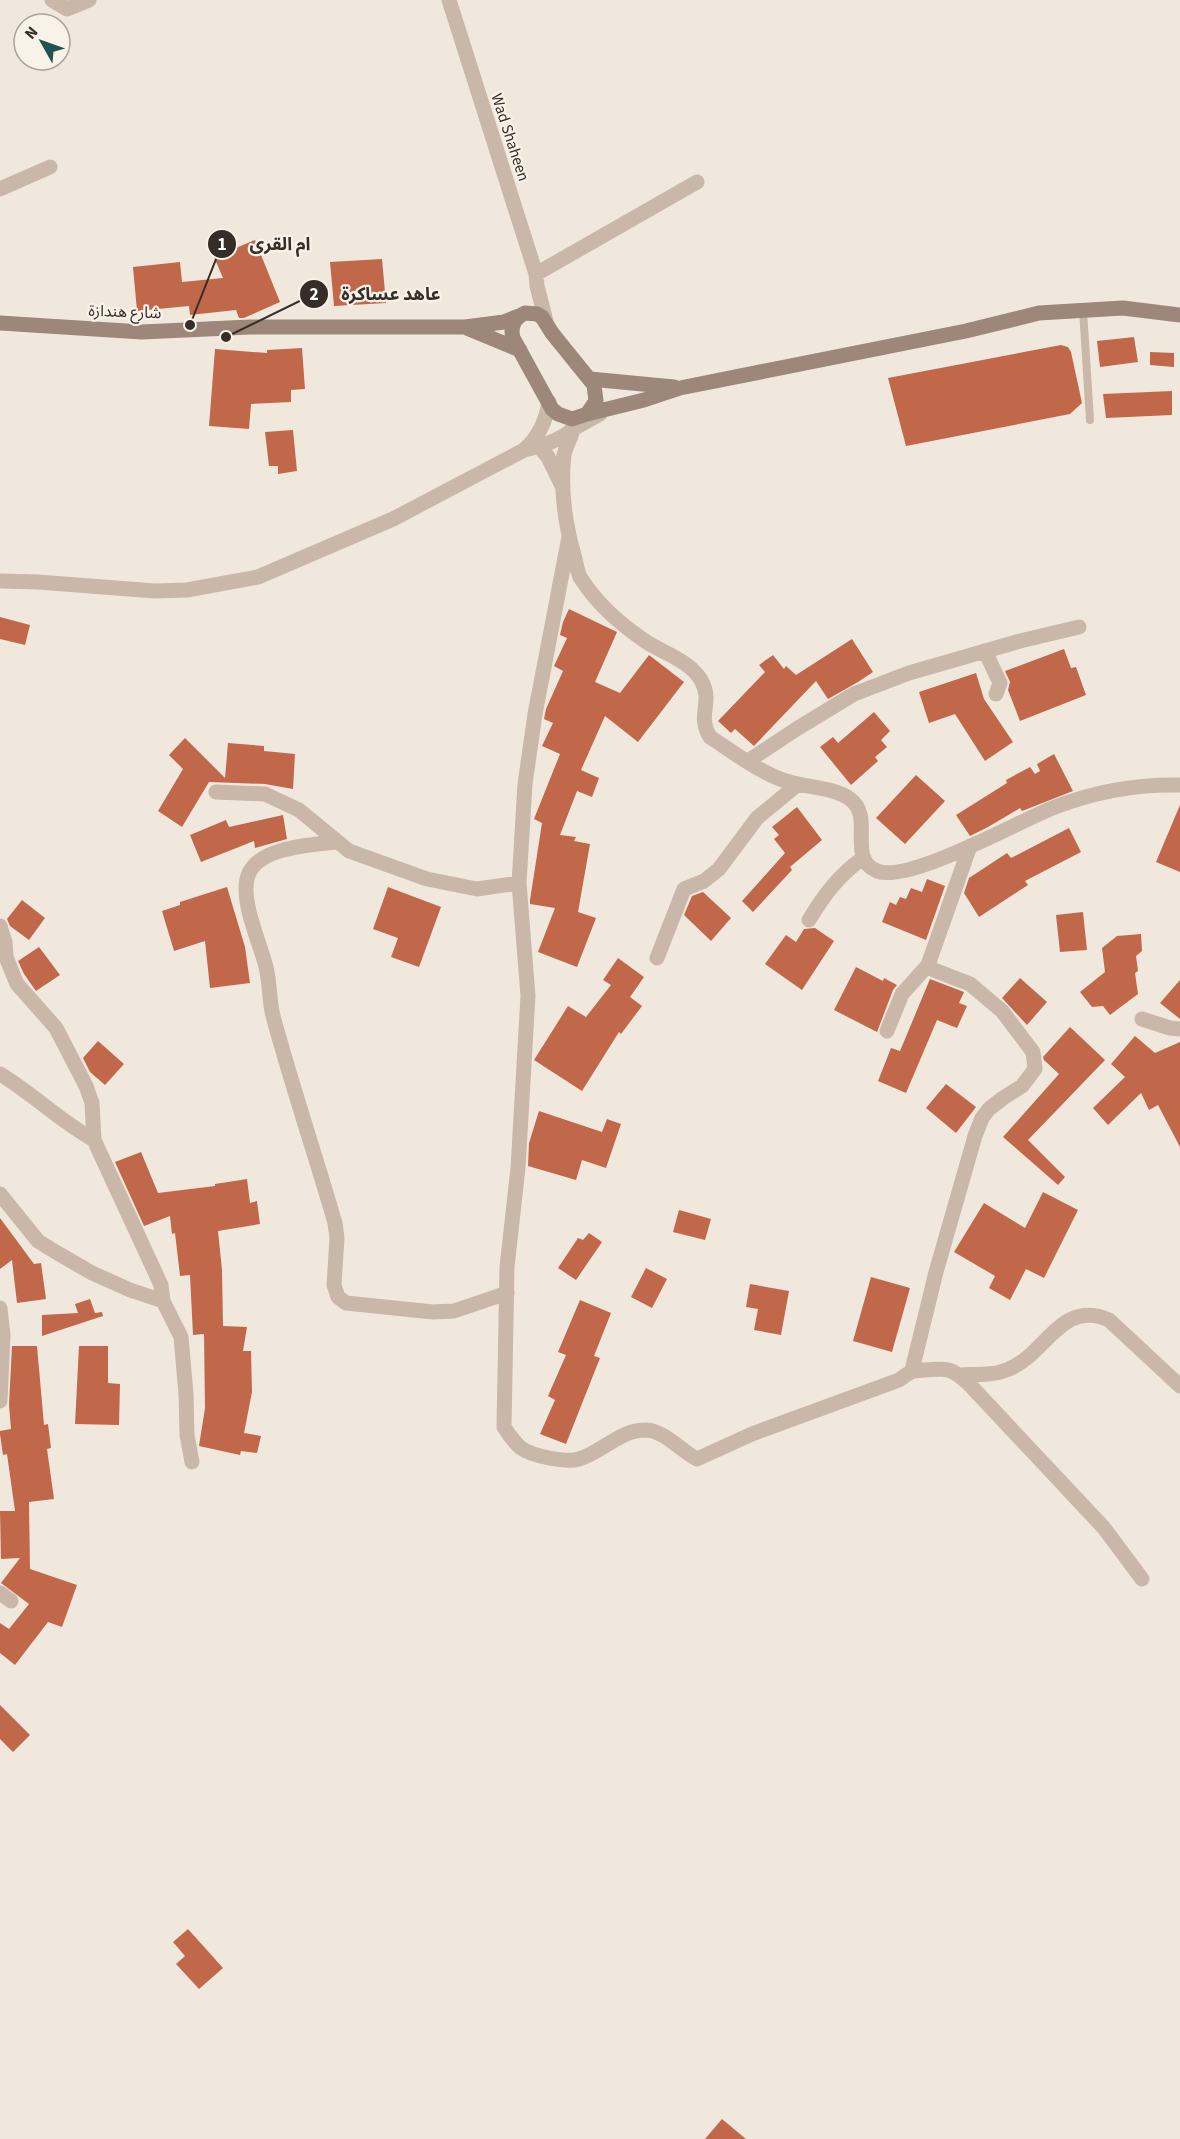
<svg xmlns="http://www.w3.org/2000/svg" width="1180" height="2139" font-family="'Source Sans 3','Noto Sans Arabic',sans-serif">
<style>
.building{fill:#c1684b}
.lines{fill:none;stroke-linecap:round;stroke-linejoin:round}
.lane{stroke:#c9b8a9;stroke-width:8}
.street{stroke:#c9b8a9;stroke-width:15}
.secondary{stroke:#9c877a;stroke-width:15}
.labels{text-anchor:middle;stroke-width:4.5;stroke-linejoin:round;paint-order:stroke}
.street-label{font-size:16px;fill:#362d29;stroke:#f9f2e9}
.leader{fill:none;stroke:#362d29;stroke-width:2}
.callout-dot{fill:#362d29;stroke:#f9f2e9;stroke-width:2}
.mark-label{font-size:18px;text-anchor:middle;font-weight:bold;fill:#fff}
.callout-label{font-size:18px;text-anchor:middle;font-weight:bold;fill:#362d29;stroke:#f9f2e9;stroke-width:4.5;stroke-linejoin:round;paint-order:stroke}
</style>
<rect width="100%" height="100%" fill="#f1e8dd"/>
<path class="building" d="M255 240 280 302 244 318H239L236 310 190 315 189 306 137 311 133 267 180 262 182 282 223 278 214 257Z
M382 259 386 303 334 306 330 262Z
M1134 337 1138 362 1100 367 1097 341Z
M1061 345 1068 347 1071 352 1082 403 1070 414 906 446 888 378Z
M302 348 305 389 291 390V402L251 404 249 429 209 426 215 349 267 353V350Z
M1150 352 1174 353V367L1150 365Z
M1172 391V415L1106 418 1103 394Z
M293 430 297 471 278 474V466H269L265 432Z
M569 609 617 632 595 682 620 693 649 655 684 682 638 742 605 716 581 770 599 778 592 797 577 791 560 835 576 837 574 841 590 844 578 912 596 918 577 967 538 952 555 908 530 904V900L542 823 534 819 560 754 542 746 553 723 544 719 546 709 563 671 554 666 567 638 560 635 563 622Z
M0 617 30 625 25 645 0 639Z
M852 639 873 672 858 682 828 699 816 681 754 746 735 729 731 733 718 721 765 672 759 665 773 655 784 669 786 666 796 675Z
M1064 649 1071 668 1076 667 1086 695 1020 721 1008 690 1010 682 1005 671Z
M976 673 984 699 1013 742 985 761 955 714 929 723 919 692Z
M874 712 890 731 881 740 887 747 875 757 878 761 851 785 820 747 833 737 838 743Z
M185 738 225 778 228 743 264 746V751L295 754 293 789 265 784 209 782 182 827 158 811 183 769 169 755Z
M1054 754 1073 791 1022 811 1020 808 988 827 970 836 956 815 1007 783 1006 780 1030 767 1035 774 1040 771 1037 764Z
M916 775 945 801 905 844 876 818Z
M1180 805V872L1156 862Z
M797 807 822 840 790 867 792 870 753 912 742 901 785 853 774 839 779 835 772 827Z
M283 815 287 839 255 848 254 841 201 862 190 835 226 820 229 827Z
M1069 828 1081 852 1025 881 1028 885 979 917 964 893 969 878 1007 853 1011 858Z
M927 879 945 886 926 940 882 922 890 902 896 905 900 897 906 899 911 888 922 892Z
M227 887 245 947 250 983 210 988 205 941 174 951 162 911 180 905V902Z
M388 887 441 907 419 967 391 957 398 938 373 929Z
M703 892 731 918 711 941 684 915 692 896Z
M22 900 45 918 29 940 10 926 7 919Z
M1083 912 1087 950 1060 952 1056 915Z
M815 928 834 941 802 990 765 964 786 935 796 942 804 929Z
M1141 934 1142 951 1136 956 1138 971 1135 973 1138 994 1110 1015 1103 1006 1092 1007 1080 992 1105 972 1102 948 1117 936Z
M39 947 60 975 36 991 24 974 18 961Z
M618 958 644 977 630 997 642 1006 621 1034 619 1032 582 1091 534 1060 568 1006 586 1017 611 985 603 980Z
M856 967 883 981 884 978 897 985 893 990 877 1032 834 1010Z
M1020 978 1047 1002 1027 1025 1002 998Z
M930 979 964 992 959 1003 967 1006 957 1028 937 1020 906 1093 878 1081 891 1048 900 1051Z
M1180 980V1019L1160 1003Z
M1070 1027 1105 1060 1028 1140 1065 1177 1058 1185 1003 1137 1059 1074 1044 1060 1043 1057Z
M1135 1036 1155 1053 1180 1042V1147L1158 1105 1149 1110 1141 1093 1108 1125 1093 1108 1125 1077 1111 1064Z
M98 1041 124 1064 105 1085 90 1072 83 1058Z
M946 1084 976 1107 956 1133 926 1108Z
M539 1111 602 1132 607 1119 621 1124 606 1168 582 1160 576 1180 528 1166 529 1143Z
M141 1152 158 1193 215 1186V1184L247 1179 250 1203 257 1201 260 1224 218 1231 222 1270 223 1326 247 1327 243 1351H251L252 1392 244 1433 261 1436 257 1453 241 1451 240 1455 199 1446 205 1408 204 1334 193 1335 190 1275 180 1276 175 1233 172 1234 170 1216 144 1226 115 1162Z
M1043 1192 1078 1210 1044 1278 1026 1269 1010 1300 989 1288 995 1276 954 1252 984 1203 1025 1228Z
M679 1210 711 1219 705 1240 673 1232Z
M0 1218 34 1264 41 1263 46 1299 17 1303 12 1260 0 1269Z
M589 1233 602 1242 576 1280 558 1268 578 1238 583 1240Z
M646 1268 667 1279 652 1308 631 1297Z
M871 1277 910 1288 892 1352 853 1341Z
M750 1284 789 1291 781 1335 754 1330 758 1309 746 1307Z
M90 1299 95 1313 102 1312 103 1316 42 1336V1315L78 1313 75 1304Z
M580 1300 611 1313 594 1356 600 1358 566 1444 540 1434 555 1400 548 1396 566 1355 558 1352Z
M12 1346H37L44 1425 48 1424 51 1448 47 1449 54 1499 29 1502 30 1569 77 1585 62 1627 48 1622 15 1665 0 1653V1623L9 1629 29 1604 1 1583 20 1558 1 1559 0 1511H15L7 1454 3 1455 0 1434V1431L11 1429 9 1405Z
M79 1346H108V1383L120 1384 119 1425 75 1424Z
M0 1705 30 1735 13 1752 0 1739Z
M188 1929 223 1968 199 1989 176 1964 185 1956 173 1942Z
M722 2119 746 2139H705Z"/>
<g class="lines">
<path class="lane" d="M1083 310 1090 420"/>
<path class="street" d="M52 0 67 9 89 0
M449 0 536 274 537 286 546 321
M0 189 50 167
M536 274 697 182
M600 414 573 429C571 438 566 446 564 455 560 489 565 523 574 555 576 562 577 571 580 577 597 604 619 623 645 641 663 653 690 661 701 680 714 703 696 714 710 737 733 752 755 769 780 779 802 788 832 786 850 799 875 817 846 858 877 871 908 884 1021 820 1055 807 1094 792 1138 784 1180 785
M536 439V443L548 457 562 486
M524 450C543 446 558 441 573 429
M569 537 535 714 525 784 519 883 528 996 518 1168 507 1267 504 1427C509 1435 514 1442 521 1448 532 1456 566 1463 579 1459 603 1452 619 1430 646 1430 665 1431 681 1451 697 1459L752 1434 899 1380C911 1371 911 1371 925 1370 948 1368 952 1368 969 1384L1104 1528 1142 1579
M0 581 38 582 155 591 187 590 258 577 393 519 524 450C539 437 546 421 549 402
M985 651 1000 683 996 694
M748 761 798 728 854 694 909 673 1020 641 1079 627
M216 792 265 794 299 810 349 851 427 879 477 889 519 883
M336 842C311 845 261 847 249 873 238 897 260 942 266 967 270 983 269 1000 273 1016 292 1086 315 1154 335 1223L337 1238 334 1285 338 1297 346 1303 433 1312 454 1311 507 1293
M809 920C824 895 839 875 863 858
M0 926 5 942 6 957 17 984 56 1028 86 1086 92 1103 94 1140 161 1285 163 1301 181 1337 186 1394 187 1435 192 1462
M657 958 684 889 704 881 719 869 757 818 797 785
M1142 1019 1170 1028 1180 1029
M887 1031 902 994 928 965
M0 1074C33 1094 60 1121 94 1140
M0 1194 38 1241 54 1251 92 1273 130 1290 163 1301
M0 1308 3 1335 0 1401
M912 1370 936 1272 975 1136 982 1118 989 1109 1003 1098 1022 1086 1035 1069 1033 1052 1002 1011 970 984 934 970 928 965 970 846
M959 1375C975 1374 994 1376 1009 1369 1047 1353 1061 1299 1109 1320L1180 1386
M0 1593 11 1601"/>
<path class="secondary" d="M525 313 537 314 542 317 552 333 594 385 596 401 587 414 572 419 558 414 552 409 513 338C510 327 514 318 525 313Z
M0 323 142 332 250 327H465L504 322 519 316
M467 328 520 350
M590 379 674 387
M587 414 644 400 680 388 966 331 1039 313 1123 308 1180 315"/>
</g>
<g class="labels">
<g class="street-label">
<text transform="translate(511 137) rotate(72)" y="6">Wad Shaheen</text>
<text transform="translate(125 311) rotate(2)" y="6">شارع هندازة</text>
</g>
</g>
<path class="leader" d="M190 325L222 244M226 337L314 294"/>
<g class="callout-dot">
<circle cx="190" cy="325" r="6"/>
<circle cx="226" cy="337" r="6"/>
<circle cx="222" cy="244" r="15"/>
<circle cx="314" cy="294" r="15"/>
</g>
<g class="mark-label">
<text x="222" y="250">1</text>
<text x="314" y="300">2</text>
</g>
<g class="callout-label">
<text x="280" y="250">ام القرى</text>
<text x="391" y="300">عاهد عساكرة</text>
</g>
<g transform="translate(42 42) rotate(310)"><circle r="28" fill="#f9f2e9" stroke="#aba39c" stroke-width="1.5"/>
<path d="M0-4.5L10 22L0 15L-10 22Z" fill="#205256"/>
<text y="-9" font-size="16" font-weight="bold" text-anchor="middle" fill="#362d29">N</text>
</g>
</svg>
